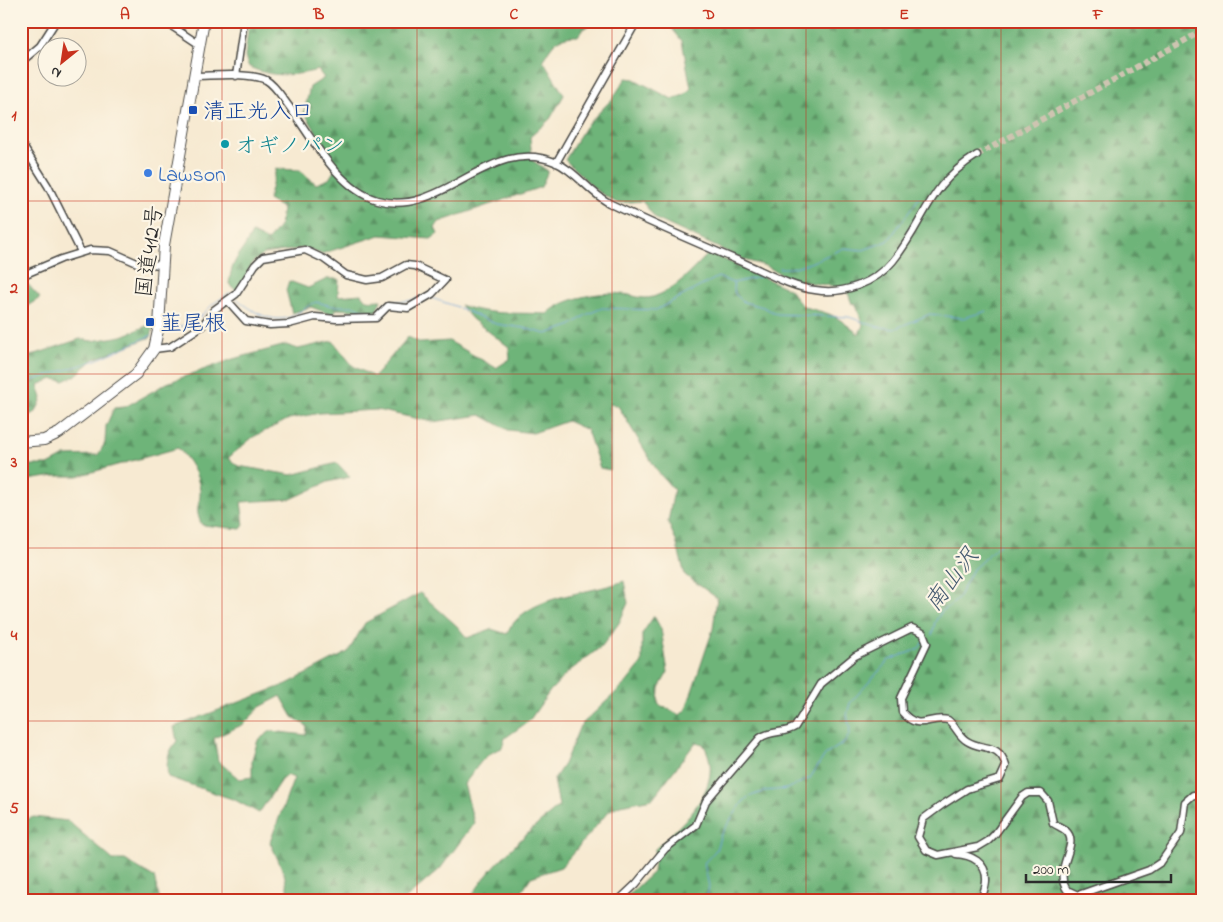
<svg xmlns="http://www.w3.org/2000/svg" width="1223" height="922" font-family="'Indie Flower','Klee One',sans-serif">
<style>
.forest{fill:url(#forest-firs);stroke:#4c7052;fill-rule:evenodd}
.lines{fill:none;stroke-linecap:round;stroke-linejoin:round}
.stream{stroke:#6ca1d9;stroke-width:1}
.minor-tunnel{stroke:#cec4b1;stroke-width:6;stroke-dasharray:6 3;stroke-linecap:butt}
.minor-casing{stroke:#4a4844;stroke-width:9}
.highway-casing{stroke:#4a4844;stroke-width:12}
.minor{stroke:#fff;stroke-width:6}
.highway{stroke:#fff;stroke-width:10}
.grid{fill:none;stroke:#c8321e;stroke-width:1;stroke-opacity:0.55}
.transit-dot{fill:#1a4fb4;stroke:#fcf5e5;stroke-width:2}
.culture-dot{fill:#0f9aa8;stroke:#fcf5e5;stroke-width:2}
.shop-dot{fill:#3f7fe0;stroke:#fcf5e5;stroke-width:2}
.labels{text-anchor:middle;stroke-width:4.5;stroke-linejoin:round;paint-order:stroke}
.transit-label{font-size:22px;fill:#164399;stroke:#fcf5e5;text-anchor:start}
.culture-label{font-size:22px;fill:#0d838f;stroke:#fcf5e5;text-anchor:start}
.shop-label{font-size:22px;fill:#366cbe;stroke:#fcf5e5;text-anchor:start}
.street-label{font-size:22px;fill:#2b2b2b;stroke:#fcf5e5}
.water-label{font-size:24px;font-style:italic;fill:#455a71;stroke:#fcf5e5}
.neatline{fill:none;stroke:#c8321e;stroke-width:2}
.grid-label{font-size:16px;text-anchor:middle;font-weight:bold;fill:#c8321e}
</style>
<defs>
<pattern id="forest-firs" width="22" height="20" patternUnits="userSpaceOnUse" patternTransform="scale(1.25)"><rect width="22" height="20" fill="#6eb479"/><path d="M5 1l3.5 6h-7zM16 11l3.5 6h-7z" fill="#5b9363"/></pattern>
</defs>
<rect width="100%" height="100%" fill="#fcf5e5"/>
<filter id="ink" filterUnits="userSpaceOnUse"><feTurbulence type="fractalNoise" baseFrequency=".02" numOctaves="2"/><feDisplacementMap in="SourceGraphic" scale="10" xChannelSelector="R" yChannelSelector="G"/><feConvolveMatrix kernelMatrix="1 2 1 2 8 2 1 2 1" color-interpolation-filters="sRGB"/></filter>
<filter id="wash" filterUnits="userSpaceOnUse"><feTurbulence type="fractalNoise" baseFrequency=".0096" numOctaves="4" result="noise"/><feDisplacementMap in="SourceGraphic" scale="20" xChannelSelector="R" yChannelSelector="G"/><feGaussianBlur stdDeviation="1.12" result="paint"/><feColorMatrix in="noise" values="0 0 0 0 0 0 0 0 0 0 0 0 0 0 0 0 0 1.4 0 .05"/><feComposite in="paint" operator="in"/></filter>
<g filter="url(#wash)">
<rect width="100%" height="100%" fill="#f7ead2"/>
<path class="forest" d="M249 21H595L583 29 578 36C557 36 553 43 543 60L564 95 550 119 530 137 532 160 548 171 541 187 439 222 435 228 438 234 431 239 380 235 321 254 304 248 264 254 253 262 238 292 229 284C232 257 241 256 252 233L268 241 280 225 282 208 268 200 276 169 300 170 316 184 329 179 337 166 304 112 310 87 324 78 318 70C295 76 269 78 248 66L245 56Z
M666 21H1202V901H622L653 872 655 849C683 824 728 784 703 744L696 742 652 799 620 805 609 811 561 867 531 877 515 901H469C490 864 527 834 559 806L554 779 564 764 580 726 627 682 642 663V634L654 616 661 629 668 672 659 688 658 704 680 715 686 709 713 629 717 598 685 575 676 541 668 522 674 490 658 472 618 406 610 404V470L600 468 587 430 567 421 533 433 508 430 481 415 433 422 377 410 320 413 289 419 253 437 228 458 238 466 292 475 337 463 350 477 328 482 291 499 241 502 244 525 241 529 202 525C193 507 201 506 200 490 198 473 189 460 178 448L78 476H55L21 481V465H48L65 456 98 455 105 443 106 426 114 408 125 407 167 383 233 359 286 345 298 349 333 341 353 366 374 377 408 337 421 343 449 341 496 368 510 359 509 347 472 319 460 305C491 316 515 312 547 314 564 298 599 291 623 294 634 295 641 300 653 297 675 290 691 271 707 255L712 254 791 290C801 311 810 307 829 314 840 318 850 328 859 334L863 325 855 302 852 304 846 288 792 280 766 266 745 260 656 219 642 201 617 203 597 191 565 160 585 127 613 98 626 78 634 79 672 99 684 95 691 88 682 41Z
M327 279H339L338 296 361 294C366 303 372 300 381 300L376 312 337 309 332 315 311 307 292 313 286 290 289 281 308 288Z
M25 281 40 298 21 310V282Z
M154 323 151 337 94 359 75 376 64 381 53 379 38 385 42 398 36 412 21 419V359L80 339 92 341 122 336Z
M624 581 628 603 619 623 602 646 567 673 550 691 529 721 505 738 502 748C482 754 477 769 464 784L474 823 440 869 403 901H290L284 873 270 842 294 778 287 775 281 780 259 813 235 800 168 777C166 762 167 753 177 741L174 727 287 684 348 652 365 623 420 593 457 626 467 638 491 629 507 634C524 594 588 595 624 581ZM281 696 293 717 307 726 306 735 271 731 258 740 252 759V777L239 779 218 761 214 738 244 724 260 707Z
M34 817 68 821 113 860H125L154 877 160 901H21V821Z"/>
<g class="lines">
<path class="stream" d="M779 268H791L810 263 844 248 863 250 888 241 919 198
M733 283 735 294 744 302 763 307 777 314 849 317 875 326 894 329 930 314 963 318 987 311
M236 298C252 311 271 325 293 316 301 312 308 305 316 302L332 306H355L374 315
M431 298 455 306 496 324 524 328 546 334 570 326 586 315 602 308 656 310 718 277 733 283 763 276
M380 309C385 298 395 302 405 301 411 301 416 298 422 297
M163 331 194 323 213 304 229 293 231 294
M21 384 94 361 152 335
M932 635 935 622 941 612 957 600 973 569 1000 544
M706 901 709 886 704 863 716 850 721 834 742 803 748 797 765 791 787 789 810 778 825 755 845 742 849 735 850 729 847 715 850 703 889 660 918 649 923 643"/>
</g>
</g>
<g filter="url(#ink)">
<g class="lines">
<path class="minor-tunnel" d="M977 155 1202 31"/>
<defs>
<path id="minor" d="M164 21 200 45
M21 62 40 46 56 21
M194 76C213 76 249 72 266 80 275 85 282 97 288 105 311 136 338 189 377 200 442 219 489 135 555 162 576 171 589 192 609 203 653 224 699 244 744 263 767 273 791 287 815 290 843 295 875 283 893 261 927 219 926 187 977 155
M236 76 244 21
M21 143 48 186 81 252
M556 163 637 21
M21 276 61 259 90 250 110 251 137 263 162 265
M154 349 170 347 202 326 214 310 236 294 255 265 263 257 305 250 324 259 346 275 367 280 382 278 406 265 415 266 445 280 432 294 408 308 388 306 376 318 336 319 315 317 289 324 270 325 246 321 228 301
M956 854C971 855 987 862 986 881 986 887 982 894 982 901
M618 901 636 884 665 849 696 825 706 801 760 738C771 730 784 734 795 727L821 684 855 656 912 628 923 633 927 643 901 698 902 712C920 733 929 715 948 720 956 726 958 736 967 741 982 751 999 742 1006 766L1000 779 967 789 942 805 923 819 918 837 926 850 938 855 978 847 988 841 995 834 1022 797 1028 793H1041L1048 801 1053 823C1057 826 1063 828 1066 831 1081 844 1052 869 1067 890L1078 895 1149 870 1161 862 1181 833 1185 802 1193 795H1202"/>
<path id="highway" d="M21 442 44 440 59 433 136 374 154 349 159 326 164 245 204 21"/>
</defs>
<use href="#minor" class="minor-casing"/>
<use href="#highway" class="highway-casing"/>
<use href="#minor" class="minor"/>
<use href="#highway" class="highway"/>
</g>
</g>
<path class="grid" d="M222 21V901M417 21V901M612 21V901M806 21V901M1001 21V901M21 201H1202M21 374H1202M21 548H1202M21 721H1202"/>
<g class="transit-dot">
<rect x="188" y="105" width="10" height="10" rx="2.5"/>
<rect x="145" y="317" width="10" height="10" rx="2.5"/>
</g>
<circle class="culture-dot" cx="225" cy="144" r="5"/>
<circle class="shop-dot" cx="148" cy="173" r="5"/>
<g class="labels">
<g class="transit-label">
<text x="203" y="118">清正光入口</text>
<text x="160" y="330">韮尾根</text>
</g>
<g class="culture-label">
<text x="235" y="152">オギノパン</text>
</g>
<g class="shop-label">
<text x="158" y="181">Lawson</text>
</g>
<g class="street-label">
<text transform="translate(148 251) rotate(-83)" y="8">国道412号</text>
</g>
<g class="water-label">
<text transform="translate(951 579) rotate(-53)" y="8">南山沢</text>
</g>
</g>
<rect width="1223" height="922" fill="none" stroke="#fcf5e5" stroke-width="55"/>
<g transform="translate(62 62) rotate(210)"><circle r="24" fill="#fcf5e5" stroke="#a8a49b"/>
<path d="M0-4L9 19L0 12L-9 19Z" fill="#c8321e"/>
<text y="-8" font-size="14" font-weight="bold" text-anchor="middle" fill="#2b2b2b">N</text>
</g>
<path d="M1026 874v8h145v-8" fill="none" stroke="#2b2b2b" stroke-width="2.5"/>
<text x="1033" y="874" font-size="15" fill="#2b2b2b" stroke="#fcf5e5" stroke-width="4" paint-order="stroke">200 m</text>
<rect x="28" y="28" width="1168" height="866" class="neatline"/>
<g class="grid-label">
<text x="125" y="19">A</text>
<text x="319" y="19">B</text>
<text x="514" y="19">C</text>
<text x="709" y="19">D</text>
<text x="904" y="19">E</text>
<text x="1098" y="19">F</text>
<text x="14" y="120">1</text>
<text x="14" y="293">2</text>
<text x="14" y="467">3</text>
<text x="14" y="640">4</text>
<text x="14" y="813">5</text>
</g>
</svg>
